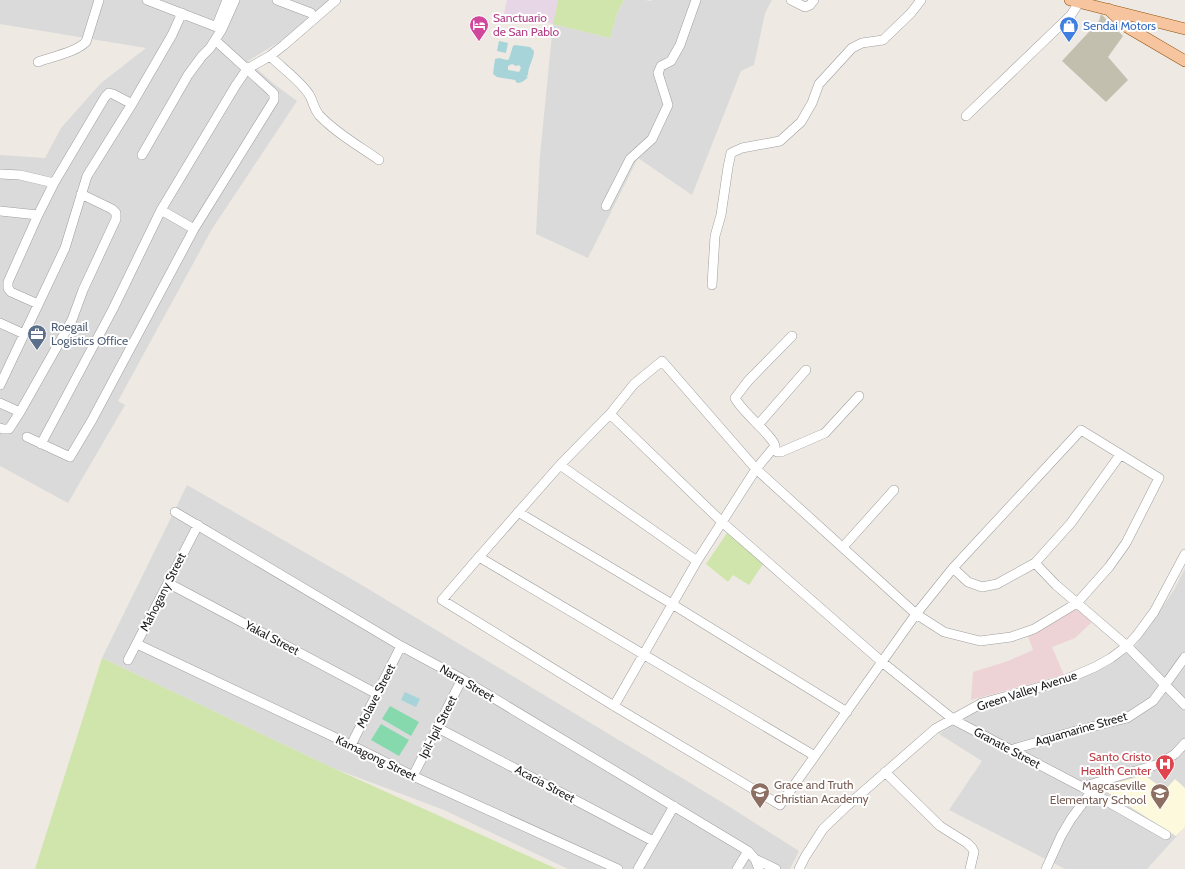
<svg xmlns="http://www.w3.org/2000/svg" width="1185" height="869" font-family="Cabin,sans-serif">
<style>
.residential{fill:#dbdada}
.commercial{fill:#eed3d6}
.industrial{fill:#e6d6e6}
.education{fill:#fdf9dd}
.construction{fill:#c2bfaf}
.grass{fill:#d0e5ac}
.pitch{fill:#85d9ad}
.water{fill:#a6d4d9;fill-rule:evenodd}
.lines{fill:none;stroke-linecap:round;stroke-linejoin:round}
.minor-casing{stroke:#9e9e9e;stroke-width:10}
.major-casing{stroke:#8e5008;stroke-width:12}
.minor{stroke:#fff;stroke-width:9}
.major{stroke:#f6c5a0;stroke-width:11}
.labels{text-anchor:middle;stroke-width:4;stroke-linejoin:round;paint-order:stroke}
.hotel-label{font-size:12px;fill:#b23c85;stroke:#fff;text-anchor:start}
.shop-label{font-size:12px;fill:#366cbe;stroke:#fff;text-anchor:start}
.service-label{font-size:12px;fill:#4e5e75;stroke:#fff;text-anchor:start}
.street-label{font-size:12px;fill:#1d1d1d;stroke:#fff}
.health-label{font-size:12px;fill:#be3a42;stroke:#fff;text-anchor:end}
.education-label{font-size:12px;fill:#785e54;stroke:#fff;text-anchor:start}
</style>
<rect width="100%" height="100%" fill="#eee9e3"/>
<path class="residential" d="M0 0H329L287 37 248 61 274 84 297 101 212 229 118 401 125 405 68 503 0 466V155L45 158 61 128 101 83 146 48 0 24Z
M624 0H645L651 1 652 0H772L765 13 754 65 741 71 692 195 638 158 588 258 536 234 540 155 553 24 610 38 617 13Z
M187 485 360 584 725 804 799 851 790 869H568L444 810 333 768 102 658Z
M1185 568V827L1147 869H1065L949 810 982 761 939 734 966 715 988 705 1066 684 1108 666 1134 648 1174 590Z"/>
<path class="commercial" d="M1078 606 1093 621 1075 638 1052 647 1064 675 971 700 973 672 1008 661 1033 650 1027 634Z"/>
<path class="industrial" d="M507 0H558L553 24 504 14Z"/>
<path class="education" d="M1144 775 1165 790 1175 779 1185 788V827L1176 836 1107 792 1116 783Z"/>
<path class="construction" d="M1101 14 1123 36 1108 57 1128 80 1106 102 1062 61 1099 21Z"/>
<path class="grass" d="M558 0H624L617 13 610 38 553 24Z
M727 533 763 564 749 585 733 575 728 582 706 564Z
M102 658 333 768 557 869H35Z"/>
<path class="pitch" d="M390 706 419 722 411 736 382 719Z
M381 724 409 740 399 756 371 740Z"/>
<path class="water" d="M499 41 508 43 506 53 497 51Z
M515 45 530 47 534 51C534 59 528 66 528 75L526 76 528 77C525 80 522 83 517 83L515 80 497 77 493 74 495 59 499 58 507 60 509 59 513 46ZM512 64 516 66 519 65 521 68 519 72 508 70V66Z
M405 692 420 699 416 707 401 700Z"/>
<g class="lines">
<defs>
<path id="minor" d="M147 0 222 29
M277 0 311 13
M791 0 805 7 810 5 814 0
M217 25 227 0
M270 56C281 67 303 83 310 96 314 104 313 107 319 115 336 133 359 146 379 160
M38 62C54 56 74 53 86 42L99 0
M966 116 1071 15 1080 1
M142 155 188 75 202 56 210 48 222 29 235 0
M0 174 20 175 54 183
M606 206 630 159 652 139 668 105 658 73 661 66 671 61 680 45 696 0
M161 210 194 229
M0 211 38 215
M712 285 715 236 721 215 728 167 731 153 742 148 780 141 801 122 812 103 819 84 852 48 862 43 883 40 911 13 921 0
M38 304 11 292 8 288V282L38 215 54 183 105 97 109 93 113 94 132 104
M0 323 24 334
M0 385 65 248 87 176 132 104 172 35 182 13
M0 403 20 412
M610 414 722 522 787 579 882 662 954 720 1082 787 1166 835
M758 425 806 370
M0 428 3 429H9L20 412 72 320 83 290 116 219V213L112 209 81 194
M1081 430 953 568 916 614 780 805 614 706 442 600 479 557 560 465 610 414 634 384 662 361 756 469 916 614 944 632 980 641 1011 637 1034 629 1077 603 1109 567 1126 543 1159 478 1081 430
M27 437 70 457 92 420 194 229 274 100V94L271 91 215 40
M41 444 113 309 161 210 236 85 247 69 270 56 284 45 336 0
M773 449 777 452H781L825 433 859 396
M560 465 697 561
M175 512 401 646 462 679 748 851 755 859 759 869
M518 512 672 604 847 712
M843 547 894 490
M479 557 815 756
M1035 563 1056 585 1127 646 1185 705
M953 568 968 582 982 587 997 584 1035 563 1071 523 1120 455
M168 583 377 694
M137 644 351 745 413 776 618 869
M128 660 198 525
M614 706 697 561 756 469 775 446C773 436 742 412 735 398L748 381 792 336
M438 728 653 841
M351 745 401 646
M1010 750 1083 729 1127 718 1153 701 1165 685 1185 657
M885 772 940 826 967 843 972 848 974 852 970 869
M413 776 462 679
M1082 787 1159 764 1175 754 1185 743
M755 859 776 869
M638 869 674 806
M737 869 748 851
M799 869 805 857 823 829 848 805 935 729 982 703 1062 681 1095 667 1111 658 1127 646 1137 635 1154 612 1185 554
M1046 869 1061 836 1071 819 1091 792"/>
<path id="major" d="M1070 0 1185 29
M1108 9 1127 27 1185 61"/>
</defs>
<use href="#minor" class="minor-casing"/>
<use href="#major" class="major-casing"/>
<use href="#minor" class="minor"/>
<use href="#major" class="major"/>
</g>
<defs>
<symbol id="hotel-pin" viewBox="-11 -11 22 30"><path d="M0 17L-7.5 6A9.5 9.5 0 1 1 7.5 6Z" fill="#d1479c" stroke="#fff"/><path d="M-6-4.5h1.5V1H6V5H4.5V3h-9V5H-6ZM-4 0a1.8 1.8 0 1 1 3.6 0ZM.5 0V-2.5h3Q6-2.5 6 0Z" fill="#fff"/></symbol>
<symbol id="shop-pin" viewBox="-11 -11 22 30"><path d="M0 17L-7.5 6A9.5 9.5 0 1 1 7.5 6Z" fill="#3f7fe0" stroke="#fff"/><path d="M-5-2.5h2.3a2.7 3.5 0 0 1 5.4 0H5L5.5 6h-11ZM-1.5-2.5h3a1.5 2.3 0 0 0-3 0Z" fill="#fff"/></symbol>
<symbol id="office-pin" viewBox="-11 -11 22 30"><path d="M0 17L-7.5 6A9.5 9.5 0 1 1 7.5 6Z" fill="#5c6f8a" stroke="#fff"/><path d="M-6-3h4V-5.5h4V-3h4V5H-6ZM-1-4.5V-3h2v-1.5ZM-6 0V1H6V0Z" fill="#fff"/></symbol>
<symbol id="hospital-pin" viewBox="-11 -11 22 30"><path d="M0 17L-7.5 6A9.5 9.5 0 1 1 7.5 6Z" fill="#e0444e" stroke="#fff"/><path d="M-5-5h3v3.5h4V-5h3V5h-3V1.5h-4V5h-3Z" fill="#fff"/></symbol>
<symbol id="school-pin" viewBox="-11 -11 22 30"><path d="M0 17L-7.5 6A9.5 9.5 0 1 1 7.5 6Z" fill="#8d6e63" stroke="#fff"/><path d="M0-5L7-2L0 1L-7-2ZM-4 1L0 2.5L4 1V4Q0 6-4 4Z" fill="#fff"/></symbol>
</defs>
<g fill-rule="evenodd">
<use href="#hotel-pin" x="468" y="14" width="22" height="30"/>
<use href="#shop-pin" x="1058" y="15" width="22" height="30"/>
<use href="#office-pin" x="26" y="323" width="22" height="30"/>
<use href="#hospital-pin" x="1154" y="753" width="22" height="30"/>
<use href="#school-pin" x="749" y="781" width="22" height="30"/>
<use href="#school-pin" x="1149" y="782" width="22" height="30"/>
</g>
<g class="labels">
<g class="hotel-label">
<text x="493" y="22">Sanctuario<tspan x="493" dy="14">de San Pablo</tspan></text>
</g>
<g class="shop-label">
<text x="1083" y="30">Sendai Motors</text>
</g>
<g class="service-label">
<text x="51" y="331">Roegail<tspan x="51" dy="14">Logistics Office</tspan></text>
</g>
<g class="street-label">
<text transform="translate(163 592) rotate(-63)" y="4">Mahogany Street</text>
<text transform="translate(272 638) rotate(28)" y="4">Yakal Street</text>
<text transform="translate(467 683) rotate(30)" y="4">Narra Street</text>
<text transform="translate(1027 691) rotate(-18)" y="4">Green Valley Avenue</text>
<text transform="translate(376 696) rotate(-63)" y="4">Molave Street</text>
<text transform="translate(438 727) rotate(-63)" y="4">Ipil-Ipil Street</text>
<text transform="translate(1081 729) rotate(-16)" y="4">Aquamarine Street</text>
<text transform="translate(1007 748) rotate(28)" y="4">Granate Street</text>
<text transform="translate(376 758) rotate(26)" y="4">Kamagong Street</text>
<text transform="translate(545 784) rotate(28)" y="4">Acacia Street</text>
</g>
<g class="health-label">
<text x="1151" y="761">Santo Cristo<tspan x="1151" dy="14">Health Center</tspan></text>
</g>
<g class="education-label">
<text x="774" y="789">Grace and Truth<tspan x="774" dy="14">Christian Academy</tspan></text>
<text x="1146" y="790" text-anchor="end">Magcaseville<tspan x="1146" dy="14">Elementary School</tspan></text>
</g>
</g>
</svg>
